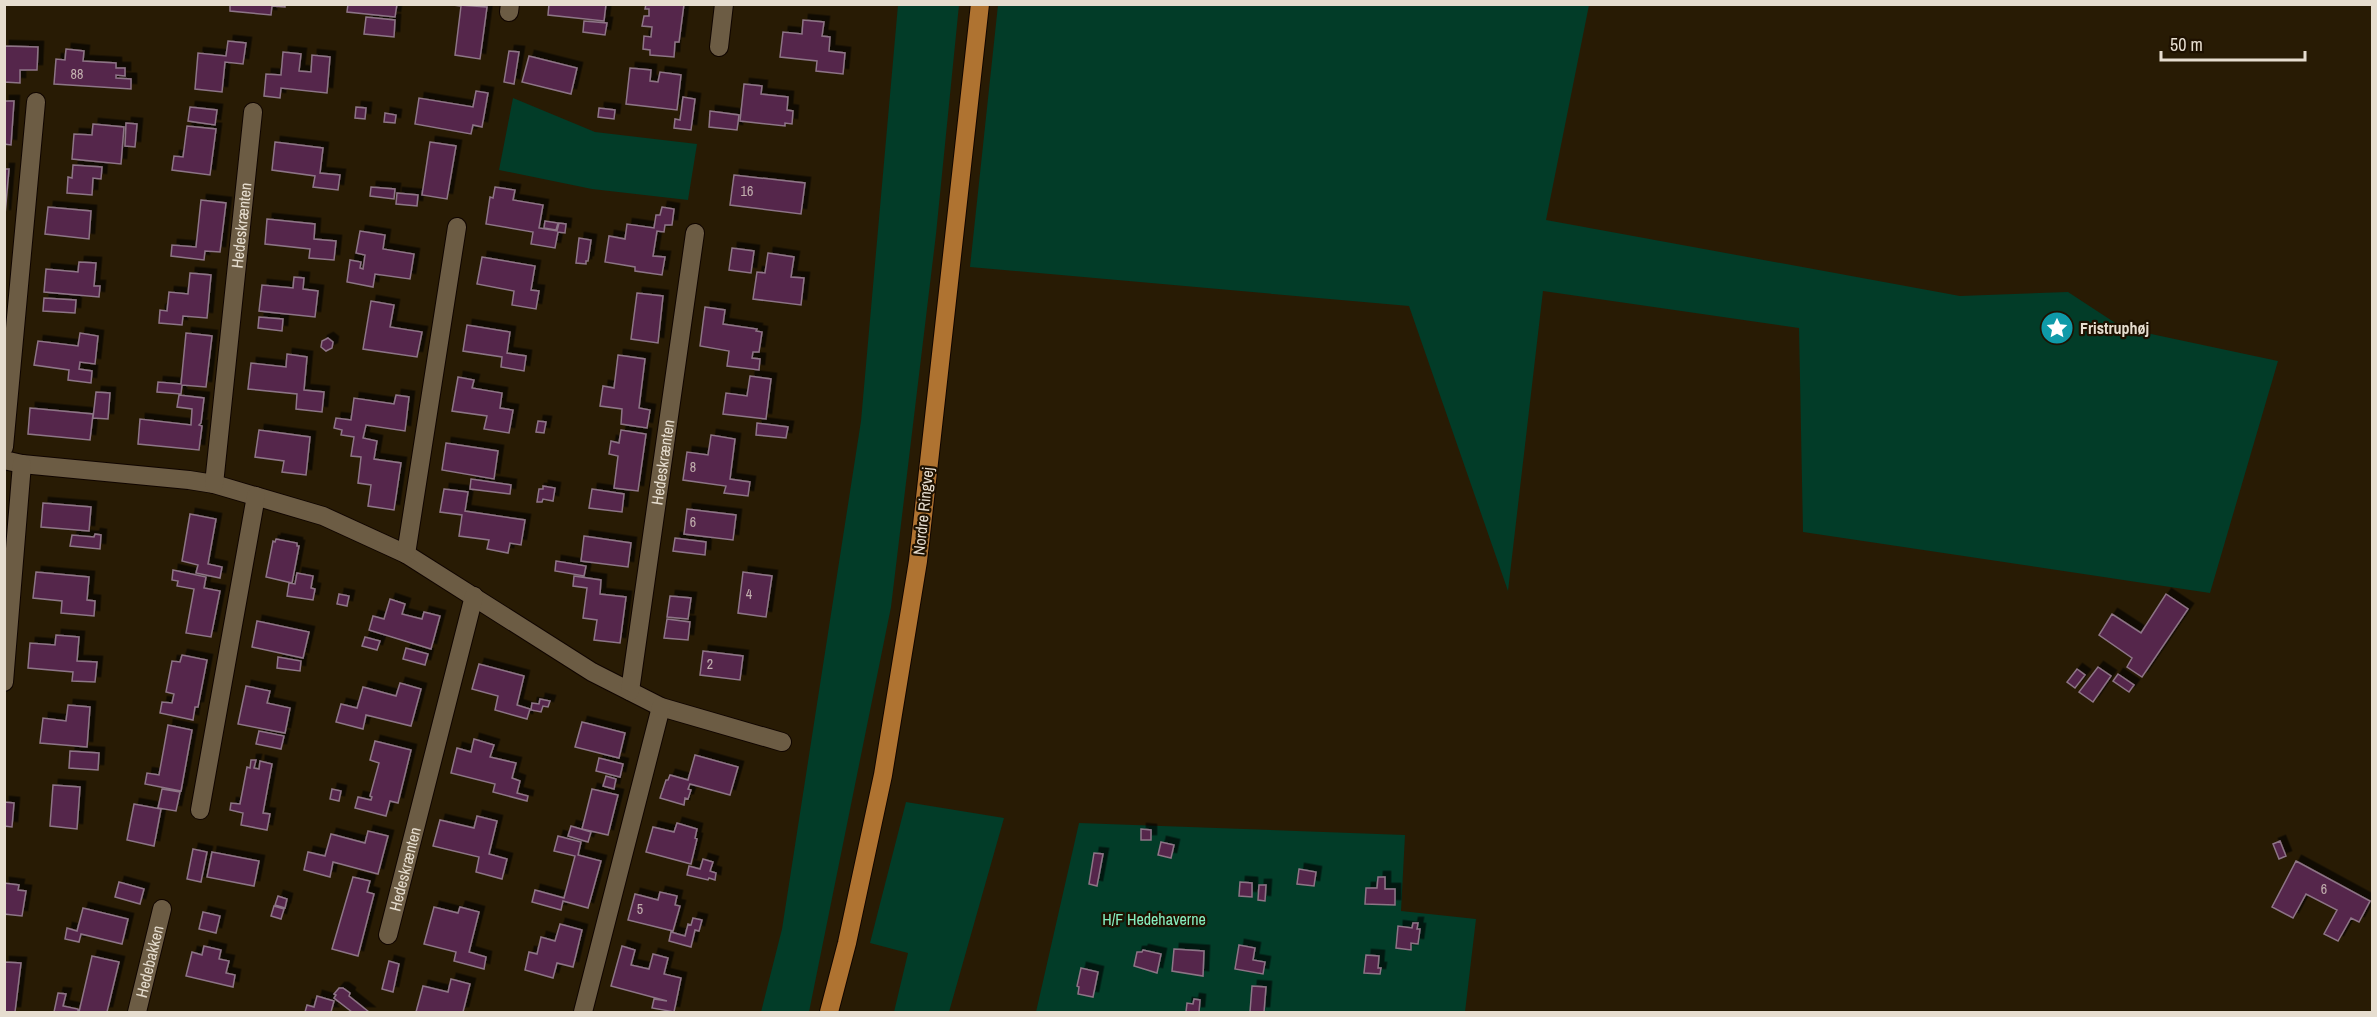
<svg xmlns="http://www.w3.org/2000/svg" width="2377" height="1017" font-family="'Archivo Narrow',sans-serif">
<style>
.green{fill:#023c28}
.building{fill:#55264c;stroke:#8d7486;stroke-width:1.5;filter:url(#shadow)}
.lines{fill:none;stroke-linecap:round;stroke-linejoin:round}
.minor-casing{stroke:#100500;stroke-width:20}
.major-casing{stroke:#100500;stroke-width:20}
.minor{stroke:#6c5c44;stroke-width:18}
.major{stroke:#af7331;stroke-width:18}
.labels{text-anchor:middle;stroke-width:4.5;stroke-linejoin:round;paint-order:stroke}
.number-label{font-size:14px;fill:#c2afae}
.street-label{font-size:16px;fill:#e6ddcf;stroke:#1e1100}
.poi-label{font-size:16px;font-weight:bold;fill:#e6ddcf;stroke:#1e1100;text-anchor:start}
.park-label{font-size:16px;fill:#87efc0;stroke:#1e1100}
</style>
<defs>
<filter id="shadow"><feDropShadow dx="5.5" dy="-5.5" stdDeviation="0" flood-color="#0009"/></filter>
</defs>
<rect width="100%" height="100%" fill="#281b04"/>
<path class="green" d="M898 5H959L936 234 891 607 809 1012H761L782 929 861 421Z
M998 5H1589L1546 220 1960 296 2068 292 2123 328 2278 361 2210 593 1803 532 1799 328 1543 291 1508 591 1409 306 970 267Z
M513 98 595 132 697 144 688 200 592 189 499 170Z
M906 802 1004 818 949 1012H894L908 953 870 943Z
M1079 823 1405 835 1401 911 1476 919 1465 1012H1036Z"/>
<path class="building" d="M230 4H285V7L272 6 271 15 230 11Z
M348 4H397L395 17 347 12Z
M445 4 487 7 480 59 455 55 461 6Z
M549 4H606L604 21 548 15Z
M646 4H684L679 42H675L674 57 650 55V50L643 49 644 36 651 37 652 27 642 26 644 16H649V9H645Z
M366 17 395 20 394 37 364 34Z
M803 20 824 22 822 36 830 37 829 51 845 53 843 74 816 71 817 61 780 57 783 32 802 34Z
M584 21 607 23 605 35 583 32Z
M228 41 246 43 243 64 225 62 222 92 195 89 198 53 226 56Z
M4 46 38 47 37 70H20V83L4 82Z
M66 49 84 51 83 61 116 63V68H125V76L116 75V78L131 79V89L54 84 56 59 65 60Z
M509 51 519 52 514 84 504 82Z
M283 52 301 54 299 71 311 72 312 55 330 57 327 93 281 88 280 98 264 96 266 74 281 75Z
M529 56 577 68 571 94 522 82Z
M630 68 651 70 650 81 658 82 660 72 681 75 677 110 626 104Z
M744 84 762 86 761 94 788 97 787 110 793 111 792 124 785 123V126L740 121Z
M476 91 488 93 482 127 473 125 471 134 415 124 419 98 473 107Z
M683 97 695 99 691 130 674 128 675 119 680 120Z
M4 101H14L11 145 4 144Z
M190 107 217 110 215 125 188 121Z
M356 107 366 108 365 119 355 118Z
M599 108 615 110 614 119 598 117Z
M710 111 739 115 737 130 709 127Z
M385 113 396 115 395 123 384 122Z
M126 123 137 124 135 147 125 146Z
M93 124 124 127 121 164 72 159 74 134 92 135Z
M187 126 216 129 210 175 172 170 174 156 183 157Z
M275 142 323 148 320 173 340 175 338 190 313 187 315 176 272 170Z
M430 142 456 146 447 199 422 195Z
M73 165 102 167 101 179 93 178 92 195 67 193 68 177 72 178Z
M4 169H9L5 215H4Z
M734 175 805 183 801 214 730 205Z
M371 187 395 189 394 199 370 196Z
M495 187 515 190 513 200 543 205 539 228 557 231 559 223 566 224 565 233 558 232 555 248 531 244 533 232 486 224 490 197 493 198Z
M397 193 418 195 417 206 396 204Z
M201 200 226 203 220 252 205 251 204 260 171 256 172 245 196 247Z
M48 207 91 211 89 239 45 234Z
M662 207 674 209 672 225H665L664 232 657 231 653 256 665 257 662 275 635 271V267L605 262 609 236 625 239 627 224 654 228 656 215H660Z
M267 219 315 224 314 239 336 241 334 260 309 258 310 249 265 244Z
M545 221 558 223 556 230 544 228Z
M360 231 385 235 383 249 414 254 410 279 375 274 373 287 347 282 350 260 361 262 360 268 363 269 365 255 356 253Z
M579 238 591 240 588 261H586V264L576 263Z
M732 248 754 251 751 273 729 270Z
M768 253 794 257 791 277 804 278 801 305 753 299 757 272 765 273Z
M482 257 535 266 531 290 539 291 536 309 512 305 514 291 477 284Z
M79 262 96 263 94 286H100L99 297 44 292 46 269 78 272Z
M190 273 211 275 207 318 183 316 182 325 159 323 160 310 167 311 169 292 188 294Z
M294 277 304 278 303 289 318 291 315 317 259 311 262 285 293 288Z
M637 293 663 296 658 343 631 339Z
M44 298 76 300 75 313 43 311Z
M371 301 394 305 390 327 422 332 417 357 363 349Z
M705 307 725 310 723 324 757 329 756 331 762 332 759 352H753L752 358 760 359 759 370 727 366 729 351 700 346Z
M259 317 283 319 282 331 258 328Z
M467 325 510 332 507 353 526 356 524 371 501 367 502 357 463 351Z
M80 333 98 336 95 364 80 362 79 369 92 371 91 383 68 380 69 370 34 365 38 341 78 346Z
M186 333 212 336 206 387 182 385 181 394 157 392 158 382 181 384Z
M328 338 333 342 332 348 326 351 321 347 322 341Z
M287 354 307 357 304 390 324 392 322 412 296 409 297 394 248 389 251 363 286 367Z
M618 355 645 359 639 408 650 410 647 428 621 424 622 409 600 406 603 386 614 388Z
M750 376 771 379 766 419 723 414 726 393 747 396Z
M458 377 474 380 472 388 502 393 500 408 513 410 509 433 484 429 487 416 452 411Z
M96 392 110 393 108 419 93 418Z
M179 395 204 398 201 423 199 425 202 426 199 450 138 444 140 419 191 425 192 409 177 407Z
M396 395 409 397 405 431 366 425 363 438 377 441 374 459 401 463 394 510 368 506 371 485 358 483 361 457 351 456 354 437 341 435 342 430 334 428 336 418 351 420 354 398 394 404Z
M30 408 93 414 90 440 28 434Z
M538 421 546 422 544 433 536 432Z
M757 423 788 427 786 438 756 435Z
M259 430 310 437 306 475 282 472 284 461 255 457Z
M621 430 646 434 638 491 614 488 618 456 609 454 611 441 619 443Z
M711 435 735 439 730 479 750 482 748 496 724 493 726 486 683 480 687 452 708 455Z
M446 443 498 451 494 479 442 470Z
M471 479 511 485 510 494 470 489Z
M543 486 555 488 553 501 543 499 542 502H537L539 489H543Z
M444 489 468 492 465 511 525 520 521 545 510 543 508 553 487 549 489 540 459 536 462 515 440 512Z
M592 489 624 494 622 512 589 508Z
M43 503 91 507 89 531 41 527Z
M687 509 736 515 733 540 684 534Z
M190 514 216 519 208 564 222 567 220 578 196 573 198 565 182 561Z
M95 534 101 535 100 549 70 546 72 535 94 537Z
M584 536 631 543 628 567 581 561Z
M675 538 706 542 705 555 673 551Z
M276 539 297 543V546H299L292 583 266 577 273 541 275 542Z
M556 561 586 566 584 576 555 571Z
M173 570 206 577 204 588 220 591 211 637 186 633 194 589 177 586 178 581 172 580Z
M36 572 89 577 87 600 95 601 94 616 61 613 62 601 33 598Z
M743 572 772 576 766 617 738 613Z
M297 573 313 576 311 588 315 589 313 600 287 596 289 583 295 584Z
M574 576 601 580 600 594 626 597 620 643 594 640 597 620 583 618 587 588 573 586Z
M339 594 349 596 347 606 337 604Z
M2166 594 2188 609 2142 677 2127 667 2132 658 2099 635 2112 614 2141 633Z
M670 596 691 598 688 619 667 617Z
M390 599 405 604 402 614 422 619 424 612 440 616 431 649 369 630 373 616 384 619Z
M667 619 690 622 688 640 664 638Z
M257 621 309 632 303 658 252 647Z
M56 635 79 637 77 661 97 662 95 682 72 681 73 672 28 668 30 643 55 645Z
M365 637 380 641 377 650 362 646Z
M406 648 428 654 425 665 403 659Z
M703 651 743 656 740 680 700 675Z
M182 655 207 660 198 707H195L193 720 160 713 162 702 172 703 174 694 166 692 172 661 180 662Z
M278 657 301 661 300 671 277 668Z
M479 664 524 676 517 705 530 709 527 719 495 710 498 696 472 689Z
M2098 667 2111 676 2093 702 2079 692Z
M2077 669 2085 675 2075 688 2067 682Z
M2118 674 2134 685 2129 692 2113 681Z
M400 683 421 689 411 726 366 715 363 729 336 722 341 704 357 708 363 687 396 696Z
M246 686 270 691 267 703 290 708 285 733 238 724Z
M540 699 550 701 548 707 543 706 541 712 531 710 532 703 539 704Z
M68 705 90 707 87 747 40 743 43 718 66 721Z
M582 722 625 733 619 758 575 747Z
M168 725 192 730 181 791 145 784 147 773 159 775Z
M259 731 284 736 281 749 256 744Z
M474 739 494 745 490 757 516 763 512 778 520 781 517 793 528 796 527 801 493 792 495 784 451 773 457 748 471 752Z
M375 741 411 750 398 803 390 801 386 816 355 808 358 797 371 800 372 797 370 796 379 763 370 760Z
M70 751 99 753 98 770 69 768Z
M695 755 738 767 730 795 690 784 688 789 691 790 688 799 685 798 684 805 660 798 666 780H668L670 775 688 780Z
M599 758 623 764 620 777 596 771Z
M251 760H256L254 768 259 769 260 761 272 764 263 813 270 814 267 830 241 825 243 813 230 810 231 803 240 804 247 767 250 768Z
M606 776 616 779 614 789 603 786Z
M53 785 80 787 77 829 50 826Z
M162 789 180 792 176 811 158 808Z
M332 789 341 791 339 801 330 799Z
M592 789 618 795 608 835 582 829Z
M4 802 14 803 12 827 4 826Z
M134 804 161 809 154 846 127 840Z
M477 816 497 821 489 854 507 859 502 879 476 872 479 857 433 846 440 820 474 828Z
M677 823 697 829 695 838 697 839 691 864 646 852 653 827 674 832Z
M571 826 591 832 588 842 568 836Z
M1141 829 1151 830V840H1141Z
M368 831 388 836 378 874 333 862 330 877 304 870 308 852 325 856 331 834 365 843Z
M558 836 581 842 578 855 601 861 588 908 563 901 561 910 532 902 535 890 564 898 575 856 554 851Z
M2280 841 2286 856 2279 859 2273 844Z
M1161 842 1174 845 1171 858 1158 855Z
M193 849 207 852 201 882 187 879Z
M212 852 259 861 254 886 207 877Z
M1094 853 1103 854 1097 886 1089 884Z
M703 859 713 862 710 871 716 873 715 880 709 878 708 880 687 875 689 866 700 869Z
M2296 861 2370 901 2359 922 2351 918 2338 941 2324 934 2337 910 2306 894 2293 918 2272 907Z
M1299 869 1316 872 1314 886 1297 884Z
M353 877 370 881 367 892 374 894 358 956 332 949Z
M1378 877H1385V889H1395V905L1365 904 1366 888H1377Z
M119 882 144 889 140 904 115 897Z
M1240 882 1252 883V897L1239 896Z
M4 883 19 885 18 890 26 891 22 916 4 914Z
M1259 885H1266L1265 901 1258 900Z
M660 892 677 896 675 905 680 906 673 931 628 920 635 894 658 900Z
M278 896 287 899 285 908 275 905Z
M274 906 284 909 281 919 271 916Z
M434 907 458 913 460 907 479 912 469 952 486 957 484 969 454 961 456 952 424 944Z
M83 908 128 919 122 944 81 934 79 942 65 939 67 928 77 931Z
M203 912 220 916 216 933 199 929Z
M693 918 702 920 699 931 695 930 691 947 669 941 671 932 685 936 688 924 691 925Z
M1413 923H1418L1417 929H1420L1418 944 1411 943V950L1396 948 1398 926 1412 928Z
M560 924 582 930 573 967 557 963 553 978 525 970 529 952 537 954 541 937 555 941Z
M1239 945 1255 948 1253 960 1265 962 1263 974 1235 969Z
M204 946 221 950 219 959 229 961 226 973 235 975 233 987 186 976 192 952 202 955Z
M622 946 635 950 631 965 649 969 653 954 668 958 664 974 681 978 674 1012 652 1008 654 999 667 1001 611 986Z
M1174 949 1204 951 1203 976 1172 971Z
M1143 950 1161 954 1157 973 1134 966 1137 952H1142Z
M1366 955 1379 956 1378 968H1381L1380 974 1364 973Z
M92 956 119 962 107 1012H79Z
M389 961 399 964 393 992 382 989Z
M4 962 21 963 15 1012H4Z
M1081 968 1098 972 1093 997 1078 994 1079 987 1077 986Z
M451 979 470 984 463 1012H416L423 986 448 992Z
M1252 986 1266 987 1264 1012H1250Z
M339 988H343L350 993 349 996 369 1012H352L334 998 336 995 334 994Z
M58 993 66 994 63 1006 78 1009V1012H54Z
M317 996 334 1001 331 1012H334H305L307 1005 314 1007Z
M1194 999 1200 1000 1199 1012H1186L1187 1003 1193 1004Z"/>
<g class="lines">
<defs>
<g id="minor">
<path d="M509 12 510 4"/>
<path d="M719 47 724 4"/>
<path d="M4 447 36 102"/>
<path d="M4 460 22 464 189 480 214 484 323 516 406 554 592 672 661 707 782 742"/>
<path id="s1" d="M214 484 253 112"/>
<path d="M406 554 457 227"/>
<path d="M4 682 22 464"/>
<path id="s2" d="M630 691 695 233"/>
<path d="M200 810 256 496"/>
<path id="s3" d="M388 935 474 596"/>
<path id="s4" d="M137 1012 162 909"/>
<path d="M583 1012 661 707"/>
</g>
<path id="major" d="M829 1012 847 943 883 775 918 561 980 4"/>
</defs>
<use href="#minor" class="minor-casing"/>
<use href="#major" class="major-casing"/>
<use href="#minor" class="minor"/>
<use href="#major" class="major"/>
</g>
<defs>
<symbol id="sight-disc" viewBox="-11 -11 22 22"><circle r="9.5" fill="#0f9aa8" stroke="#1e1100"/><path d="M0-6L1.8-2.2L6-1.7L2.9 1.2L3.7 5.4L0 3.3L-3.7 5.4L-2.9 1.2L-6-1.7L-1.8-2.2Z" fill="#fff"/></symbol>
</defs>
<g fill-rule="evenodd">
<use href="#sight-disc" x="2038" y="309" width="38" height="38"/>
</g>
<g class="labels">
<g class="number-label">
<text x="77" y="79">88</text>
<text x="747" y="196">16</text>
<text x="693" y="472">8</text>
<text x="693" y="527">6</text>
<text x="749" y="599">4</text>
<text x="710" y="669">2</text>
<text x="2324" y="894">6</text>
<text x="640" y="914">5</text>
</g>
<g class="street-label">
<text dy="6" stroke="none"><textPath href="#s1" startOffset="260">Hedeskrænten</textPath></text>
<text dy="6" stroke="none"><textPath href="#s2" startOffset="231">Hedeskrænten</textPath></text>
<text transform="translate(923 511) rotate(-84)" y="6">Nordre Ringvej</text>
<text dy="6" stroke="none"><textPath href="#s3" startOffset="68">Hedeskrænten</textPath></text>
<text dy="6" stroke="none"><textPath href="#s4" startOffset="52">Hedebakken</textPath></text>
</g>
<g class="poi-label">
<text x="2080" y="334">Fristruphøj</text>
</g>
<g class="park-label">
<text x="1154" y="925">H/F Hedehaverne</text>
</g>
</g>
<rect width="2377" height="1017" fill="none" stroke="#e6ddcf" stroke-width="12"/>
<path d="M2161 51v9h144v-9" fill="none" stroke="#e6ddcf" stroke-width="3"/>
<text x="2170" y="51" font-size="18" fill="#e6ddcf" stroke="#1e1100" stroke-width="4.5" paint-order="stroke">50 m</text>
</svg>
